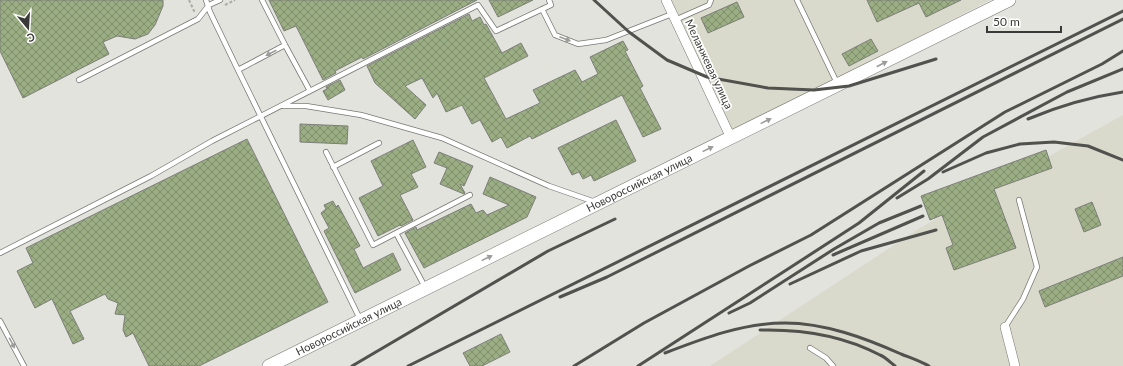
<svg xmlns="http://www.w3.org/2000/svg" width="1123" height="366" font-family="Lato,sans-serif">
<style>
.built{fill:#d9d9cc}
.building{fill:url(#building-cross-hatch);stroke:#7c7e79}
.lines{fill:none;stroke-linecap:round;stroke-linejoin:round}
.lane-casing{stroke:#787974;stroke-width:6}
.street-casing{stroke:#787974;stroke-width:10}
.secondary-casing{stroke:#787974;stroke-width:14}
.path{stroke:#ababa7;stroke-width:2;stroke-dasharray:3 2;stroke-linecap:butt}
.lane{stroke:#fff;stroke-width:4.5}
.street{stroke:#fff;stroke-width:9}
.secondary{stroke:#fff;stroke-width:13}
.rail{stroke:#51514e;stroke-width:3}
.oneway{fill:#9c9c9b}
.labels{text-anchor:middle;stroke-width:3.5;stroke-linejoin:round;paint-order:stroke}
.street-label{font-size:11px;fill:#393937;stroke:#fffffe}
</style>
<defs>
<pattern id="building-cross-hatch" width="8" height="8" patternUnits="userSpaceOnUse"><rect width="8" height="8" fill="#9bae83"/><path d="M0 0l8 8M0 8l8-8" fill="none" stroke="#7f8f6c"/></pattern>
</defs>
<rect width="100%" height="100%" fill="#e3e3dd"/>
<path class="built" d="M670 0H990L732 132Z
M1123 115V366H710L920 228Z"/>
<path class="building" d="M0 0H163V6L155 25 148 34 135 39 117 36 103 42 109 54 23 98 0 51Z
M269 0H477L363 59 362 57 335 71 336 73 323 80 296 26 284 31Z
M489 0H533L498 17Z
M867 0H961L926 17 919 3 877 22Z
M737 2 744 17 708 33 701 18Z
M469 14 472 21 480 17 484 25 486 24 502 53 521 43 528 56 484 78 506 119 540 103 533 90 575 70 582 82 598 74 590 57 623 41 628 50 625 51 643 86 640 88 661 129 643 137 622 95 532 139 530 136 507 148 501 137 492 142 480 120 472 124 462 105 446 112 437 93 433 98 422 78 405 86 426 105 415 119 375 83 367 66Z
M871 39 878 51 849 66 842 54Z
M340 80 345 90 328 100 323 91 327 89 326 87Z
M616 120 636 161 594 181 591 175 583 179 579 172 572 175 558 148Z
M300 124 348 126 347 144 300 142Z
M247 139 328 302 199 366H149L133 333 126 337 123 330 125 315 115 314 118 303 108 299 105 294 70 311 84 339 73 344 52 299 35 308 17 271 33 263 26 248Z
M413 140 426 167 411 174 418 187 400 195 413 220 401 226 400 225 378 236 359 198 383 186 371 161Z
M1046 150 1052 168 994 189 1016 248 954 270 946 248 953 245 942 215 930 220 921 196Z
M439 152 473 166 464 186 460 184 465 193 464 194 440 184 447 168 434 163Z
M490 177 536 197 527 217 424 268 405 233 416 227 417 230 471 204 476 213 483 210 487 215 509 205 483 194Z
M333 201 336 207 338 205 360 246 354 249 363 268 393 253 401 270 355 293 324 231 329 228 321 213 326 209 324 205Z
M1092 202 1101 225 1084 232 1075 209Z
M1123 257V276L1045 307 1039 291Z
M501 334 510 352 482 366H470L463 353Z"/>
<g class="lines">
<defs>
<path id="lane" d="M206 0 210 12 238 70 360 319
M797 0 837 83
M542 9 555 35 578 44 606 40 672 14
M675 20 709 5 711 0
M285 45 310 91
M238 70 285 45 262 0
M79 80 198 19 209 5 220 0
M283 106H306L361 115 442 138 549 186 595 202
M326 152 373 245 470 195
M333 167 379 143
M396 233 425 287
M0 253 151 176 212 141 478 5 496 31 551 5 549 0
M0 321 24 366
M1005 327 1023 299 1037 267 1019 200
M810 348 826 358 833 366"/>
<path id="street" d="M666 0 731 138
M1005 327 1015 366"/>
<g id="secondary">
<path id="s1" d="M269 366 1009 0"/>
</g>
</defs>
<use href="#lane" class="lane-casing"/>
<use href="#street" class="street-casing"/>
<use href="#secondary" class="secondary-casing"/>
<path class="path" d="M189 0 195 13
M225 5 235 0"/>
<use href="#lane" class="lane"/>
<use href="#street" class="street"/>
<use href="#secondary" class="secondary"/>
<path class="rail" d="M594 0 629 32 667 60 707 77 768 88 814 90 849 86 936 59
M1028 119C1059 106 1090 97 1123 92
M943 172 986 153 1020 144 1054 142 1088 146 1123 160
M897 198 928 179 983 137 1067 92 1123 69
M833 255 923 216
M790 284 861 251 936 230
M560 297 607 277 1123 19
M729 313 750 303 834 249 879 223 921 206
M760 330C801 329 844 336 880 355 885 357 890 362 895 366
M665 353C704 338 743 323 785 323 825 323 865 338 901 354 911 358 920 361 929 366
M352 366 548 251 615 219
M408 366 1123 11
M574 366 644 323 749 266 811 235 1005 112 1102 64 1123 51
M638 366 859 223 924 171"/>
</g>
<defs><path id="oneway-solid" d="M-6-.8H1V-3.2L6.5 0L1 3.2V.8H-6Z"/></defs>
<g class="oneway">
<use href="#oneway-solid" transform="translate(565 39) rotate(21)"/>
<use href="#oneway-solid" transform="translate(271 53) rotate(153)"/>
<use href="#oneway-solid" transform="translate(882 64) rotate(-27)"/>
<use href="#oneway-solid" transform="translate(766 121) rotate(-26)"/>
<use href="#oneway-solid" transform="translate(708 149) rotate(-26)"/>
<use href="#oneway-solid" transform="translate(487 258) rotate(-26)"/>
<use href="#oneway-solid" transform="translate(12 343) rotate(62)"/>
</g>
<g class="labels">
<g class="street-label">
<text transform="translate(709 64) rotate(65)" y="4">Меланжевая улица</text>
<text dy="4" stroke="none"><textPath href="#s1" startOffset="413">Новороссийская улица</textPath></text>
<text dy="4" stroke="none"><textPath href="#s1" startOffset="89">Новороссийская улица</textPath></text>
</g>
</g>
<g transform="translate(28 28) rotate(162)" stroke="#fffffe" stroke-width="3" paint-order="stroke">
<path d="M0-3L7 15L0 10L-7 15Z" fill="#393937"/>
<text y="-6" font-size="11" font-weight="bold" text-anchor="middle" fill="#393937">С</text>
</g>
<path d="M987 26v6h74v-6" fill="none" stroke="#393937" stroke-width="2"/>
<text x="993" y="26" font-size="12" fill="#393937" stroke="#fffffe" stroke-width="3" paint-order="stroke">50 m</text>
</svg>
